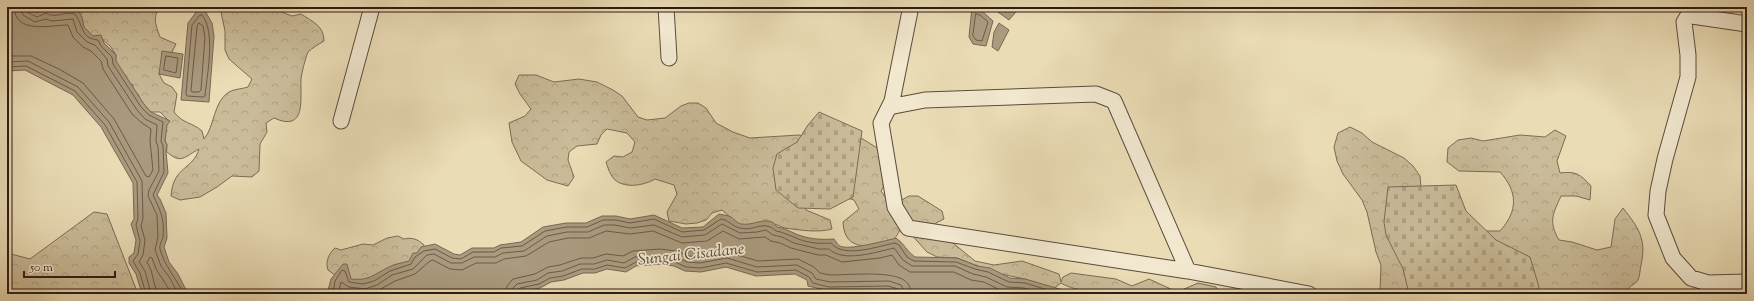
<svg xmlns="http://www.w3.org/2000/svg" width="1754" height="301" font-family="'Sorts Mill Goudy',serif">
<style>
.forest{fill:url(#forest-crowns);stroke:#7c6b56}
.cemetery{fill:url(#cemetery-stones);stroke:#7c6b56}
.water{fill:#aa9a7e;stroke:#786753}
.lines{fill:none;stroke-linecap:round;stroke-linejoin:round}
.shore{stroke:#6c5a48;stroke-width:1}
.minor-casing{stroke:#5c4b3c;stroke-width:17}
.minor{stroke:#f1e8cf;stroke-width:15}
.labels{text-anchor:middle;stroke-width:3.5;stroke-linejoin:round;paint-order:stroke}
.water-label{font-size:16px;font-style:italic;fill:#594738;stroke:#f1e8cf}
</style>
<defs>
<pattern id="forest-crowns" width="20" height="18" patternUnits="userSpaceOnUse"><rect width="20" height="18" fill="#cabb99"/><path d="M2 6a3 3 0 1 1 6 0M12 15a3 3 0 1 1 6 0" fill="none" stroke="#aea083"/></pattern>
<pattern id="cemetery-stones" width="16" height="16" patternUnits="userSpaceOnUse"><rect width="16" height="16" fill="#cabb99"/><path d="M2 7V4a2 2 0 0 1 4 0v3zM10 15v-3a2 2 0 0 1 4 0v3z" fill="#aea083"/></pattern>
</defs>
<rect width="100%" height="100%" fill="#eadcb5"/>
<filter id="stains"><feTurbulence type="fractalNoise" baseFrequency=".005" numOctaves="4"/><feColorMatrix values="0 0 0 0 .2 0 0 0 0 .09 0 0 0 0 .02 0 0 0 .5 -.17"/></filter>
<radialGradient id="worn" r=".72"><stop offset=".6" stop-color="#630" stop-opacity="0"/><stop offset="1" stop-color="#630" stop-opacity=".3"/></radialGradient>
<path class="forest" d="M83 7H160C152 17 156 26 160 37L176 44 172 52 164 57 159 74 164 83 172 87 177 94 174 112C183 124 192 122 202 131L204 139C215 126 213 102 229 92 234 89 242 89 248 87L252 79 229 59 225 50V31L220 7H268L292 16 301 14C313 22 324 26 324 41 319 44 312 48 308 52 306 56 301 75 301 80 300 98 307 133 274 118L266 123 267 132 260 144 259 171 252 177 232 176 217 187 200 197 180 200 171 196C173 166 193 170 199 149 184 157 181 165 166 151L167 145 165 141 167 119 160 112H151L142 103 138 94 133 89V85L124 80 115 64 116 55 110 46 102 39 93 36 78 23Z
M519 75H536L554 82 579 79 597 82 613 90 622 96 638 117 647 120 665 118 681 106 689 103H698L706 108 716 123 733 132 750 138 799 135 807 138 858 136 882 151 891 174 881 191 886 198 894 204 909 196H918L942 211 944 219 936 223 930 231 953 243 975 261 994 265 1022 261 1059 274 1061 282 1063 277 1071 273 1116 279 1132 286 1149 279 1173 290H1182L1198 283 1216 287 1220 294H1089C1078 288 1071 289 1061 283L1053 289 1025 279 996 273 957 258 937 257 927 252 910 233 900 230C898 233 897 236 895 238 891 243 884 244 878 245 859 248 844 245 843 222L859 209 854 200 844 197 803 201 806 210 830 220 832 229C818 233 799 230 785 228 781 227 777 224 773 224 760 222 748 226 736 225L730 217 722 210 712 213 706 220 697 223 686 224 669 221 667 212 677 194 674 185 655 179C645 185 626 189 615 180 610 175 608 168 606 162L614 156 623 157 632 152 635 142 627 133 607 129 601 135 597 144 577 146 569 152 568 160 574 177 568 186 547 180 521 161 512 142 509 123 525 116 531 109 520 94 515 84Z
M1350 127 1362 133 1372 142 1404 158 1413 166 1420 176 1422 200 1425 294H1381L1380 291 1381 265 1376 252 1367 212 1362 200 1343 174 1337 161 1334 147 1338 133Z
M1555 130 1566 136 1557 161 1560 173C1576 171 1580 174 1591 186L1590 200 1576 196H1561C1553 214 1548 221 1559 240L1572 242 1597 250 1611 247 1615 219 1623 208C1638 227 1647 239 1641 265 1640 269 1640 276 1638 280 1634 286 1628 285 1626 294H1507L1475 233 1487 231H1500C1518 211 1518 192 1500 172L1459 171 1447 162 1448 148 1458 140 1471 138 1483 141 1520 135 1545 137Z
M94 212 107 214 138 294H7V253L30 259Z
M398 236 404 239C411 237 418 239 424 245V251L402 266 379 276 367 278 363 283 335 275 328 270C325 262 329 253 335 248L341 250 363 244 373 245 387 238Z"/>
<path class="cemetery" d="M819 112 862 131 853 197 830 209 798 208 776 190 773 168 777 154 797 142 808 125Z
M1456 185 1466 211 1496 240 1530 257 1539 287 1535 294H1409L1403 269 1386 235 1384 222 1388 187Z"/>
<path class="water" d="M7 7H26L37 13 45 7H48L52 12 72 9 78 10 82 17 84 27 93 36 101 35 104 43 116 55V61L144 104 151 112 170 121 167 125 165 141 167 145 166 151 168 173 157 195 160 199 166 213 167 238 164 247 169 262 178 274 188 294H142L136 274 129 263V257L134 253 136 240 131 224 134 219 133 183 101 127 73 95 25 70 7 71Z
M972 7 983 12 993 21 986 46 973 44 969 37Z
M991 7H1020L1009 20Z
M197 11H205L212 23 214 36 209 102 181 100 188 23Z
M999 23 1009 30 998 51 992 47 994 32Z
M162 51 183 54 180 78 159 74Z
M719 214C722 215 726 215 729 216 734 218 737 224 742 224 755 226 769 214 777 227 785 228 789 231 796 234 808 239 821 240 834 239 837 243 838 246 843 247 853 249 885 241 896 238 904 243 907 252 915 257L957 258 977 266 990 268 1010 278 1025 279 1063 290H1100L1105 294H904L887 290 829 291 808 286 807 280 795 274 756 276 726 267 701 272 685 271 674 266 661 264 636 266 626 272 607 269 595 273H583L564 280 551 282 540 288 512 294H327L331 279 343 264H347L351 279C369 281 373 275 387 268 394 264 402 263 409 261L413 253H417L421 247 435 244 454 254 460 255 472 248H494L500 245 521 242 543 227 566 223H586L602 216H616L630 219 654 215 682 228 703 227Z"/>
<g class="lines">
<path class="shore" d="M20 7 23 15 35 22 46 19 52 21 73 19 77 32 87 42 95 45 107 59 108 66 137 110 145 119 157 125 156 141 158 147 159 171 149 190 148 196 157 215 158 237 155 250 161 266 170 278 178 294
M25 7 27 12 37 17 46 13C55 19 65 11 75 14 84 26 80 38 98 40L101 46 112 57 113 64 141 107 149 115 163 122 161 141 163 146 164 172 153 195C160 210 165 219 163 237 162 241 159 245 160 249 164 265 177 280 184 294
M976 14 980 15 988 22 982 41 976 40 973 36Z
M202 15C216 31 207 75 205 96L203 97 187 96 186 94 192 25 199 16Z
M199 23 203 26 205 37 201 90 199 92H192L191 90 197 27Z
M7 56H31L59 69 83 83 114 119 146 176 149 177 153 170 150 141 151 129 142 123 132 114 103 69 101 61 91 51 83 47 73 37 68 25C51 25 15 35 14 7
M166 56 178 58 176 73 164 70Z
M7 62 28 61 78 87 109 122 142 181 143 218 141 226 145 240 143 255 139 262 145 271 151 294
M7 67 26 66 75 91 105 125 137 182 138 218 136 225 140 241 138 254 133 261 140 273 146 294
M157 294 151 270 147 262 150 257 152 258 156 269 172 294
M333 294 335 281 342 270 345 271 349 282 363 284 374 281 390 271 411 264 415 257 424 251 435 249 452 258 461 259 473 252H494L501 248 522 246 545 231 567 227H587L603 220H616L630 223 654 219 682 232 704 230 721 219C729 220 733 227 740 228 755 232 763 219 776 231 783 232 787 235 794 237 805 243 819 244 831 243 844 259 878 246 895 243L899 245 907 257 914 261 956 262 975 269 988 272 1009 282 1025 283 1061 294
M338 294 341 282 349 287 365 289 377 285 392 275 413 269 427 255 434 254 451 263H462L474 257H495L503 253 524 251 547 236 567 232H588L604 225H615L630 228 654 225 682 237 705 235 722 224 740 233 757 232 766 230 773 235 782 237 794 243 819 249H829C843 263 876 252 894 248L903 260 912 266H955L973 274 986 277 1007 287 1024 288 1044 294
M368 294 379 290 395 281 415 274 430 261 433 260 450 269 462 270 476 263H496L504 259 526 256 549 242 568 238H589L606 231 630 234 653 231 682 243 707 241 723 231 739 239 765 237 771 241 780 243 791 248 818 255H826L842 262 880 258 892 255 899 265 910 272H954L971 280 984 282 1006 293 1024 294
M506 294 507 286 513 279 535 274 548 267 560 265 581 258H593L606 254 623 256 633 251 660 249 676 251 689 256 700 257 727 252 758 261 798 259 814 267 820 273 830 275C848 275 887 271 902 279 908 282 911 287 911 294
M512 294 513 288 517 284 537 280 548 273 562 271 580 264H594L607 260 624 263 635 257 661 255 676 257 687 262 700 263 727 258 757 267 797 265 812 273 816 279 830 282 889 281 901 285 905 294
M517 294 520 288 539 284 550 278 563 276 582 269H595L607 265 625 268 636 262 661 260 675 262 686 267 701 268 726 263 757 272 796 270 809 277 813 283 829 287 888 286 898 289 900 294"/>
<defs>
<path id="minor" d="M666 7 669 58
M909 7 910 11 892 101 894 106 925 100 1096 94 1114 101 1188 271 1309 294
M1688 7 1689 14 1692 16 1747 24
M1689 14 1684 22 1688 55V77L1665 159 1658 191 1656 215 1673 258 1691 278 1708 283 1747 282
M892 101 881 123 895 207 908 228 1188 271
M341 121 372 7"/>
</defs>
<use href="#minor" class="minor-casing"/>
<use href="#minor" class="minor"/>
</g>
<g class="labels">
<g class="water-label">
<text transform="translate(691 253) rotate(-6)" y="6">Sungai Cisadane</text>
</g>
</g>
<rect width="1754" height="301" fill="none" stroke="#eadcb5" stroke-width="24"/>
<rect x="8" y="8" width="1738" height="285" fill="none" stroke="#2d1b13" stroke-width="2"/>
<rect x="12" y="12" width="1730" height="277" fill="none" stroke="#2d1b13"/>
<path d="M24 271v6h91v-6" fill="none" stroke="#2d1b13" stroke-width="2"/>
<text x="30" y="271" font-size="12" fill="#2d1b13" stroke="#f1e8cf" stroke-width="3" paint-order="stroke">50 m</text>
<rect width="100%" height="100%" filter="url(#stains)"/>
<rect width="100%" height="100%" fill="url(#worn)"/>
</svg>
